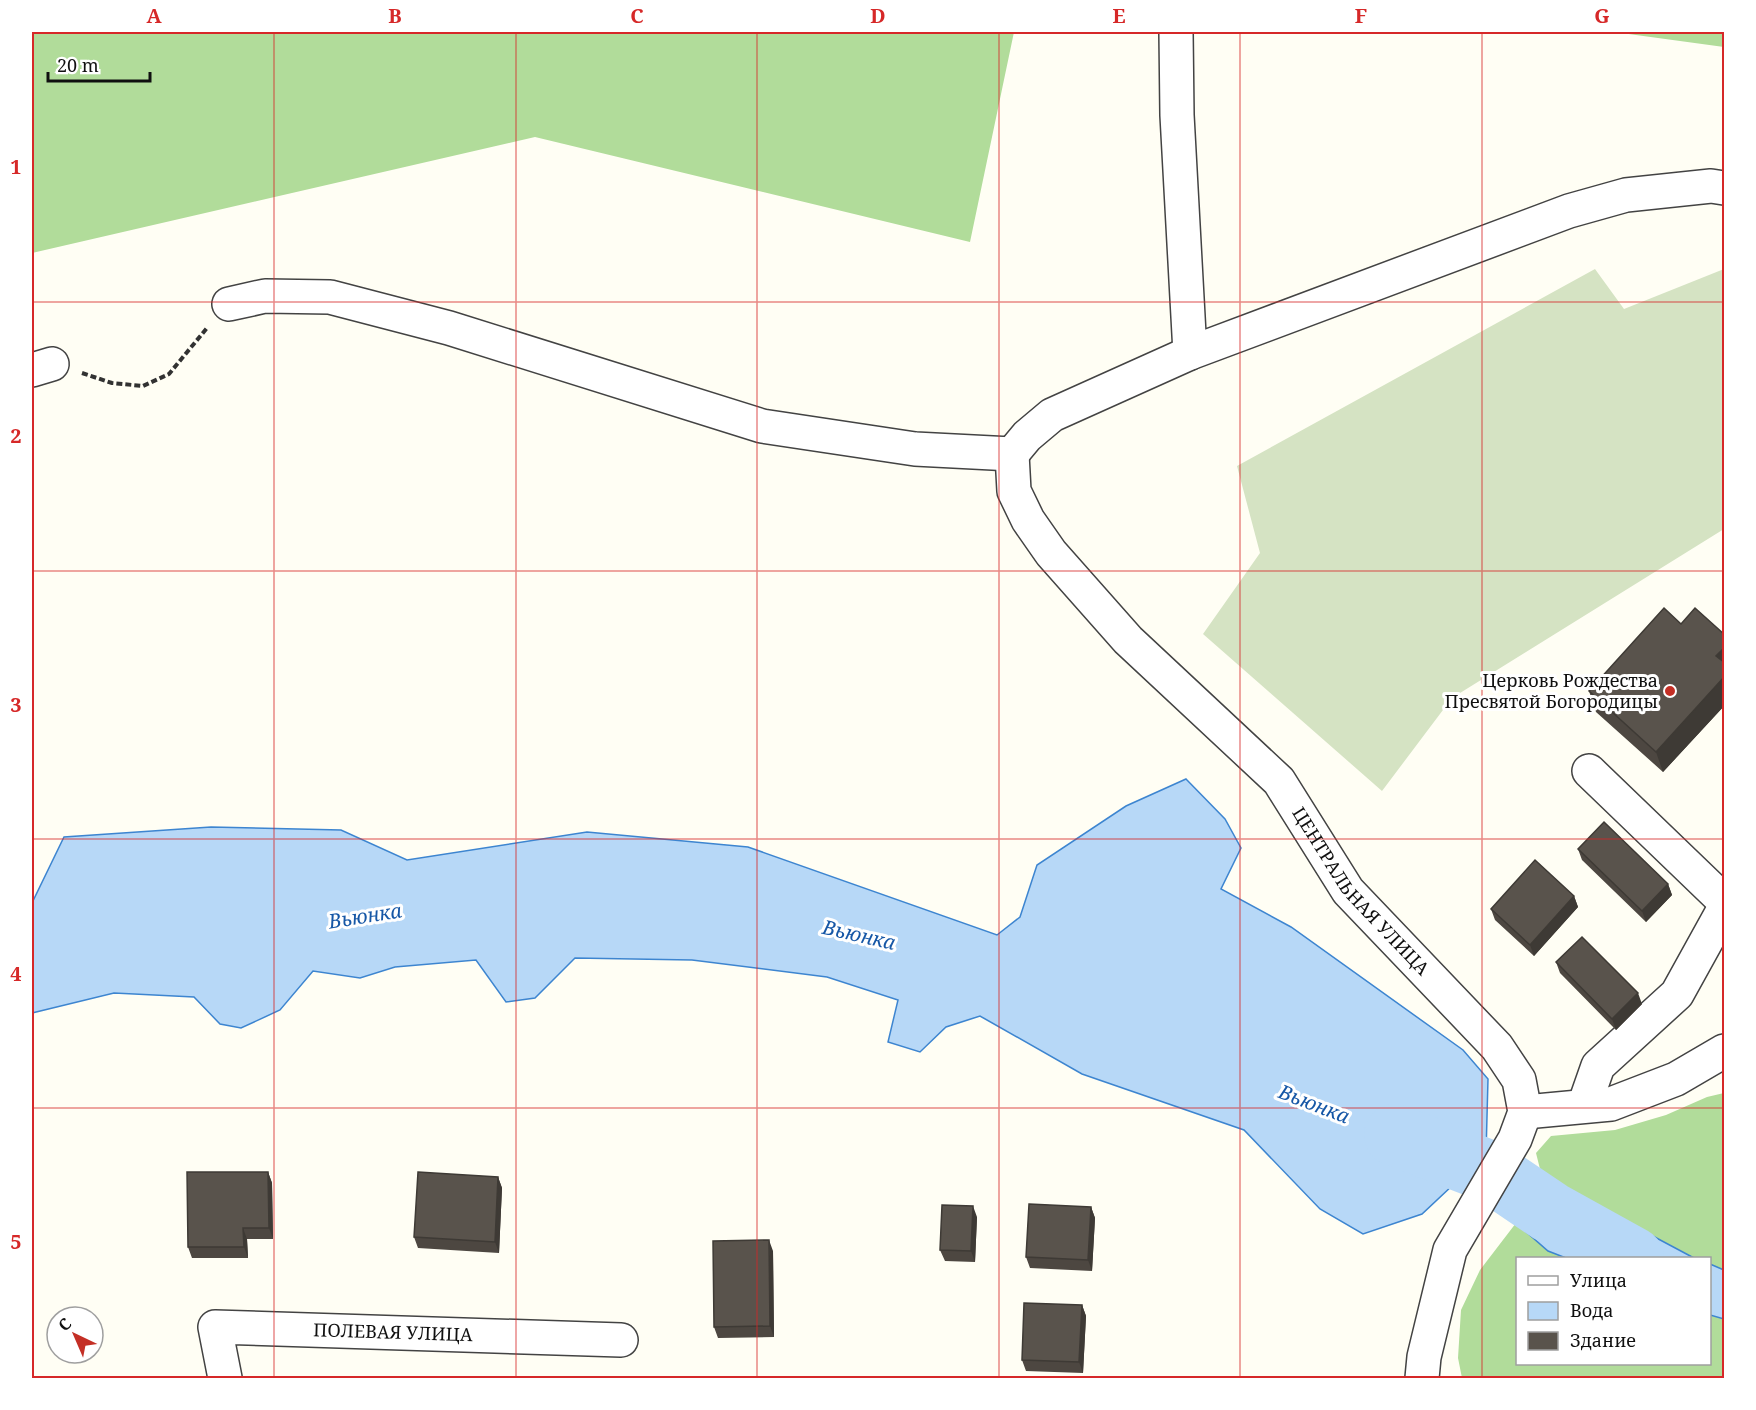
<svg xmlns="http://www.w3.org/2000/svg" width="1756" height="1410" font-family="'Noto Serif',serif">
<style>
.forest{fill:#b1dc9a}
.cemetery{fill:#d5e3c3}
.water{fill:#b7d8f7;stroke:#3d85d0;stroke-width:1.5}
.lines{fill:none;stroke-linecap:round;stroke-linejoin:round}
.river{stroke:#b7d8f7;stroke-width:62}
.minor-casing{stroke:#434343;stroke-width:36}
.path{stroke:#323232;stroke-width:4;stroke-dasharray:6 3;stroke-linecap:butt}
.minor{stroke:#fff;stroke-width:33}
.wall{fill:#4d4741}
.shaded-wall{fill:#3e3a35}
.building{fill:#59534c;stroke:#3e3a35;stroke-width:1.5}
.grid{fill:none;stroke:#d62828;stroke-width:1.5;stroke-opacity:0.55}
.poi-dot{fill:#c42f25;stroke:#fff;stroke-width:2}
.labels{text-anchor:middle;stroke-width:6;stroke-linejoin:round;paint-order:stroke}
.poi-label{font-size:18px;fill:#101010;stroke:#fff;text-anchor:end}
.street-label{font-size:18px;fill:#101010;stroke:#fff}
.water-label{font-size:20px;font-style:italic;fill:#1657a6;stroke:#fff}
.neatline{fill:none;stroke:#d62828;stroke-width:2}
.grid-label{font-size:20px;text-anchor:middle;font-weight:bold;fill:#d62828}
</style>
<rect width="100%" height="100%" fill="#fffef4"/>
<path class="forest" d="M32 32H1014L970 242 535 137 32 253Z
M1614 32H1724V47Z
M1724 1093V1270L1710 1264V1258L1690 1257 1542 1177 1536 1153 1551 1136 1615 1130 1666 1115 1707 1097Z
M1516 1223 1548 1251 1566 1258H1518V1364H1710V1315L1724 1319V1378H1462L1458 1358 1461 1310 1480 1270Z"/>
<path class="cemetery" d="M1595 269 1624 309 1724 269V529L1452 698 1382 791 1203 634 1260 553 1237 466Z"/>
<path class="water" d="M1186 779 1225 819 1241 848 1221 889 1291 927 1463 1050 1488 1079 1486 1154 1422 1214 1363 1234 1320 1209 1244 1130 1082 1074 980 1016 946 1027 920 1052 888 1042 898 1000 827 977 692 960 575 958 535 998 506 1002 476 960 395 967 360 978 313 971 280 1010 241 1028 220 1024 194 997 114 993 32 1013V903L64 837 211 827 341 830 407 860 587 832 748 847 997 935 1020 917 1037 865 1126 806Z
M1533 1176 1542 1177 1694 1258H1566L1548 1251 1516 1223 1506 1202 1512 1187Z
M1710 1264 1724 1270V1319L1710 1315Z"/>
<g class="lines">
<path class="river" d="M1395 1135 1491 1172 1550 1212 1633 1258"/>
<defs>
<g id="minor">
<path d="M1176 32 1177 115 1190 353"/>
<path d="M229 304 265 296 330 297 449 328 762 426 915 449 1012 454"/>
<path d="M32 370 52 364"/>
<path id="s1" d="M1012 454 1014 491 1028 520 1051 553 1128 640 1279 781 1348 891 1497 1047 1519 1080 1525 1112 1515 1139 1450 1250 1424 1357 1422 1378"/>
<path d="M1012 454 1027 436 1052 415 1190 353 1569 211 1626 195 1711 186 1724 188"/>
<path d="M1589 771 1724 901"/>
<path d="M1584 1106 1598 1066 1677 994 1724 909"/>
<path d="M1525 1112 1611 1104 1676 1079 1724 1051"/>
<path id="s2" d="M225 1378 215 1327 621 1340"/>
</g>
</defs>
<use href="#minor" class="minor-casing"/>
<path class="path" d="M82 373 112 383 143 386 169 374 207 328"/>
<use href="#minor" class="minor"/>
</g>
<path class="wall" d="M1681 624 1725 635V705L1663 772 1596 712 1589 691Z
M1578 849 1668 884 1672 895 1646 922 1582 860Z
M1574 896 1578 907 1534 956 1495 920 1491 909Z
M1556 962 1642 1004 1616 1030 1560 973Z
M268 1172 272 1183 273 1239H247L248 1258H192L188 1247Z
M498 1177 502 1188 499 1253 418 1248 414 1237Z
M1091 1207 1095 1218 1092 1271 1030 1268 1026 1257Z
M977 1217 975 1262 945 1261 940 1250Z
M773 1251 774 1337 718 1338 714 1327Z
M1082 1305 1086 1316 1083 1373 1026 1371 1022 1360Z"/>
<path class="shaded-wall" d="M1725 647V705L1663 772 1656 752 1716 656Z
M1668 884 1672 895 1646 922 1642 911Z
M1574 896 1578 907 1534 956 1530 945Z
M1638 993 1642 1004 1616 1030 1612 1019Z
M268 1172 272 1183 273 1239 269 1228Z
M498 1177 502 1188 499 1253 495 1242Z
M973 1206 977 1217 975 1262 971 1251Z
M1091 1207 1095 1218 1092 1271 1088 1260Z
M243 1228 247 1239 248 1258 244 1247Z
M769 1240 773 1251 774 1337 770 1326Z
M1082 1305 1086 1316 1083 1373 1079 1362Z"/>
<path class="building" d="M1664 608 1681 624 1695 608 1725 635V647L1716 656 1725 663V676L1656 752 1589 691Z
M1604 822 1668 884 1642 911 1578 849Z
M1535 860 1574 896 1530 945 1491 909Z
M1582 937 1638 993 1612 1019 1556 962Z
M187 1172H268L269 1228H243L244 1247H188Z
M418 1172 498 1177 495 1242 414 1237Z
M1029 1204 1091 1207 1088 1260 1026 1257Z
M942 1205 973 1206 971 1251 940 1250Z
M769 1240 770 1326 714 1327 713 1241Z
M1024 1303 1082 1305 1079 1362 1022 1360Z"/>
<path class="grid" d="M274 32V1378M516 32V1378M757 32V1378M999 32V1378M1240 32V1378M1482 32V1378M32 302H1724M32 571H1724M32 839H1724M32 1108H1724"/>
<circle class="poi-dot" cx="1670" cy="691" r="6"/>
<g class="labels">
<g class="poi-label">
<text x="1658" y="687">Церковь Рождества<tspan x="1658" dy="21">Пресвятой Богородицы</tspan></text>
</g>
<g class="street-label">
<text dy="6" stroke="none"><textPath href="#s1" startOffset="570">ЦЕНТРАЛЬНАЯ УЛИЦА</textPath></text>
<text dy="6" stroke="none"><textPath href="#s2" startOffset="230">ПОЛЕВАЯ УЛИЦА</textPath></text>
</g>
<g class="water-label">
<text transform="translate(365 916) rotate(-9)" y="7">Вьюнка</text>
<text transform="translate(859 935) rotate(13)" y="7">Вьюнка</text>
<text transform="translate(1314 1104) rotate(21)" y="7">Вьюнка</text>
</g>
</g>
<rect width="1756" height="1410" fill="none" stroke="#ffffff" stroke-width="66"/>
<rect x="1516" y="1257" width="195" height="108" fill="#ffffff" stroke="#9f9f9f" stroke-width="1.5"/>
<rect x="1528" y="1276" width="30" height="9" fill="#ffffff" stroke="#9f9f9f" stroke-width="1.5"/>
<text x="1570" y="1287" font-size="18" fill="#101010">Улица</text>
<rect x="1528" y="1302" width="30" height="18" fill="#b7d8f7" stroke="#9f9f9f" stroke-width="1.5"/>
<text x="1570" y="1317" font-size="18" fill="#101010">Вода</text>
<rect x="1528" y="1332" width="30" height="18" fill="#59534c" stroke="#9f9f9f" stroke-width="1.5"/>
<text x="1570" y="1347" font-size="18" fill="#101010">Здание</text>
<g transform="translate(75 1335) rotate(316)"><circle r="28" fill="#ffffff" stroke="#9f9f9f" stroke-width="1.5"/>
<path d="M0-4.5L10 22L0 15L-10 22Z" fill="#c42f25"/>
<text y="-9" font-size="16" font-weight="bold" text-anchor="middle" fill="#101010">С</text>
</g>
<path d="M48 72v9h102v-9" fill="none" stroke="#101010" stroke-width="3"/>
<text x="57" y="72" font-size="18" fill="#101010" stroke="#ffffff" stroke-width="4.5" paint-order="stroke">20 m</text>
<rect x="33" y="33" width="1690" height="1344" class="neatline"/>
<g class="grid-label">
<text x="154" y="23">A</text>
<text x="395" y="23">B</text>
<text x="637" y="23">C</text>
<text x="878" y="23">D</text>
<text x="1119" y="23">E</text>
<text x="1361" y="23">F</text>
<text x="1602" y="23">G</text>
<text x="16" y="174">1</text>
<text x="16" y="443">2</text>
<text x="16" y="712">3</text>
<text x="16" y="981">4</text>
<text x="16" y="1249">5</text>
</g>
</svg>
